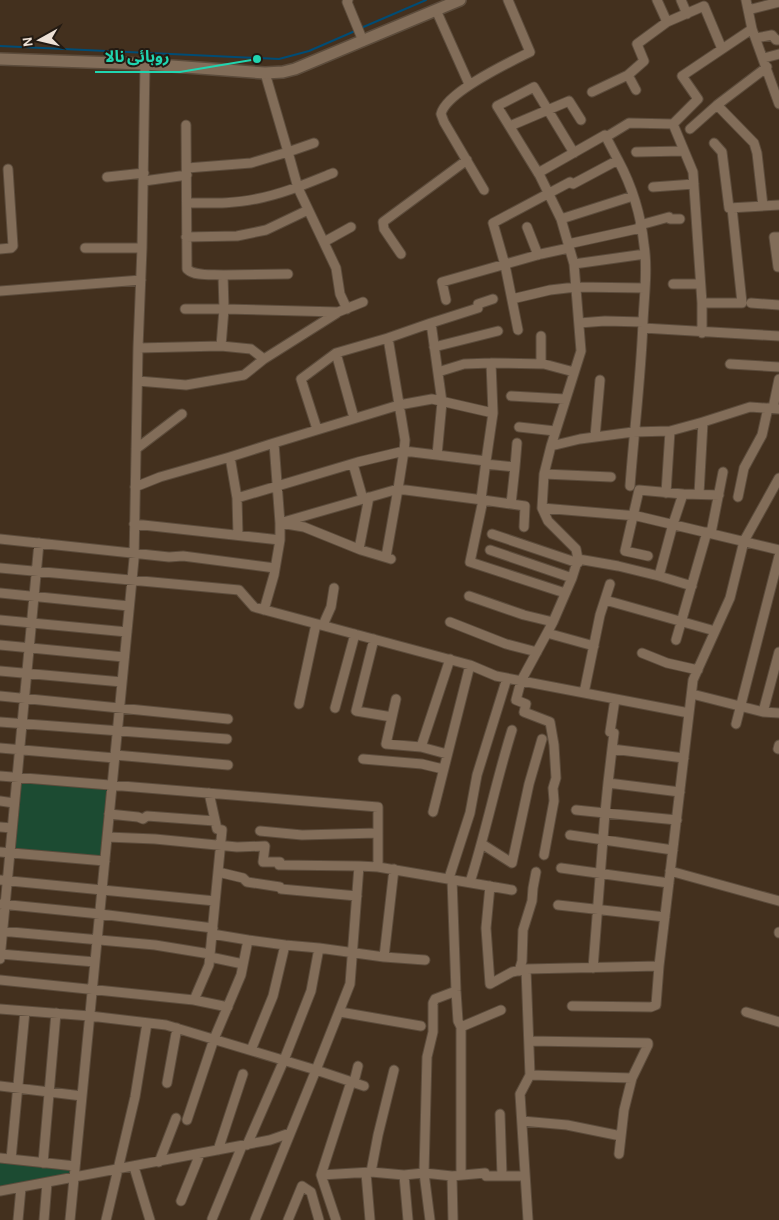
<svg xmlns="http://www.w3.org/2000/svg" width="779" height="1220" font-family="'Alegreya Sans','Noto Sans Arabic',sans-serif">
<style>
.green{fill:#1c4b32}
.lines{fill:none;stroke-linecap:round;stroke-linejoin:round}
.stream{stroke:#004c75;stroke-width:2}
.minor-casing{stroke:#5c4c3c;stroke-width:11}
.tertiary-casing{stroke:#5c4c3c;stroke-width:14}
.minor{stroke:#826d59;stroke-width:9}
.tertiary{stroke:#826d59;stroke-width:11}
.leader{fill:none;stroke:#20d5b0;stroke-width:2}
.callout-dot{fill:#20d5b0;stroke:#231a12;stroke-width:2}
.callout-label{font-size:16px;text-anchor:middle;font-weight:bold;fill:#20d5b0;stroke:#231a12;stroke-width:4;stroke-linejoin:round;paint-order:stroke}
</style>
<rect width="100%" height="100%" fill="#43301e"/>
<path class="green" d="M17 777 112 785 105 861 9 853Z
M0 1158 75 1166 74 1178 0 1191Z"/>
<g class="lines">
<path class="stream" d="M361 28 426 0
M0 46 279 59 309 51 355 31"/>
<defs>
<path id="minor" d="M348 0 347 2 363 41
M657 0 667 22
M681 0 687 14
M746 0 752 29 779 104
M436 10 469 84
M748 10 779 2
M756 38 772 35 776 40H779
M764 58 779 54
M636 90 628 75 644 61 637 44 667 22 704 6 722 49
M592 92 628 75
M717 105 754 143 757 153 763 206
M673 124 698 99 682 76 752 29
M186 125 187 269C195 277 213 274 223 275
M510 126 569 101 581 120
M690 129 717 105 767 67
M606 137 629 123 673 124 693 172 702 303V333
M314 143 288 152 298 188 336 268 340 294 347 309
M714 143 722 152 729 208 779 205
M636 152 684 151
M187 168 251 163 288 152 265 73
M538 173 605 135 618 160
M107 177 144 173
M144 181 187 175
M653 187 694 184
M484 190 444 122 441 114C446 92 510 62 530 52L508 0
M187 203C210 203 233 204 256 199 283 194 308 183 333 173
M561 219 633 196
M640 225 669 217 670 219H680
M527 227 538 255
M186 237 237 236 266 230 308 210
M779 237H774L778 267H779
M324 242 351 227
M568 244 641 228
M85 248H142
M0 249 11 248 13 246 8 169
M401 254 384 229 383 222 467 160
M574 264 645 254
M673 284H700
M0 291 141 280
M512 299 550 290 576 287 645 288
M446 300 442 282 541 254 569 248
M702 303H742L732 208
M751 303 779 305
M185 309H224L223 275 288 274
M431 323 388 338 405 440 404 451 486 461 481 499
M643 328 779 336
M518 330 505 265 493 223 570 182 573 184 618 160C632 186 641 216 644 245 648 270 644 297 643 322L605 321 579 323
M541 336V364
M221 346 251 349 264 359
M434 347 498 331
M138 348 221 346 224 309 338 312 363 302
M336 353 388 338
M491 363 493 413
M730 364 779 367
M438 372 464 364 491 363 544 364 574 372
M138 381 186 385 244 375 264 359 337 313
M511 396 565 399
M773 408 779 379
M519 427 555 431
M317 429 301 379 336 353 354 418
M595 437 600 380
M551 446 580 439 633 432 670 431 703 422
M136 449 182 414
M437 455 442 402 431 323 478 308V304L493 299
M353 464 363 499
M485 464 515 467 511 504
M515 467 517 443
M544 474 611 477
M630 486C634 431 641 377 643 322
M135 487 160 477 230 457
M666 493 670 431
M699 494 703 422 750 407 779 409
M738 497 744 468 762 435 768 408
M237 498 230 457 274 443
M542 508 637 516 779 550
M134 524 280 540 274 575 264 610
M524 527 525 506 483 500 470 562 565 593
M711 533 723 472
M492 534 578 563
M238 535 237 498 358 462 404 451 398 489 280 523V540
M0 539 169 557 183 556 275 568
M359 549 369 497
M490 550 572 578
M648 556 625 551 639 490 683 494
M386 557 398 489 483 500
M391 559 361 550 304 527 280 523 274 443 399 405 432 399 493 413 486 461
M578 559 618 566 659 576
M0 568 239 590 254 607 470 665 496 676 689 713
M692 586 659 576 673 524 683 494 719 495
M0 593 129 606
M469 596 524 615 553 622
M605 600 715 631
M0 620 127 632
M450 622 506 644 537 652
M323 625 331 607 334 588
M547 633 594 646
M374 639 356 711 392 717
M676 640 707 532
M0 645 124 657
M779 652 763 712 779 713
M642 653 667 663 698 670
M0 671 122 682
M584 693 600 615 610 584
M692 694 763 712
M0 696 228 719
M396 699 386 744 421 747
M615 699 610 732 614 733 612 749 684 758
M299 704 316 624
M335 708 355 634
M0 722 227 739
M736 724 779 556
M0 748 115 758
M612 749 608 783 680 792
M778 749 779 745
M447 754 421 747 450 659
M115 755 228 765
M363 759 422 764 443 769
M0 776 378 807V867L359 866 350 984 316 1070 166 1025 90 1016 0 1009
M608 783 605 813 677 820
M209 793 217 829 222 830 209 965 194 1000 228 1007
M0 801 14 803
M576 810 605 813 593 968
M433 812 470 665
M109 814 138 817 143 819 147 816 215 821
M0 827 12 828
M260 831 302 835 378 833
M570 835 673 850
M107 837 155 839 237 847 265 846 263 862H280L279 865 359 866
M482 844 512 863 529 784 542 739
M0 852 105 861
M544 855 554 801 553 788 556 778 554 745 550 722 524 712 526 704 516 700 521 681 553 622 572 578 578 559 576 549 548 521 542 508 544 474 551 446 581 351 574 264 561 219 540 176 497 106 534 87 574 153
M378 867 512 890
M561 868 669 883
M670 871 779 901
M218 872 243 878 247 882 280 887 281 889 357 896
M449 878 470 813 477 775 507 678
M452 879 456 991 458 1021 461 1027
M0 880 215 901
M470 882C486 832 496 781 512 730
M490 886 486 928 490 984 512 972 526 969 659 966 693 680 730 598 744 541 779 478
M0 904 100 914 213 928
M558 905 665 917
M0 931 155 945 210 954
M779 933V932
M212 934 248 940
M0 954 95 962
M210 957 243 964
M384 957 425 960
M0 959 39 543
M526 969 530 1075 520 1094 528 1220
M519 971 522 961 523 930 532 901 533 888 536 872
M0 980 194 1000
M572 1006 651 1007 656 1005 659 966
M340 1012 421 1026
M746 1012 779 1022
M529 1041 648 1043V1045L632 1078 624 1110 619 1154
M251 1050 273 996 285 945 319 948
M530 1075 632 1078
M354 1082 358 1066
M167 1083 177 1028
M0 1086 82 1096
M500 1114 502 1176
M187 1120 214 1039 241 975 248 940 285 945
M522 1121 567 1125 621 1136
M247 1145 284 1060 311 991 319 948 384 957 394 869
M218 1150 243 1074
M0 1158 75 1166
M11 1159 25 1011
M159 1162 176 1118
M43 1163 56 1013
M134 1167 150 1220
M371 1172 378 1135 394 1070
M366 1173 370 1220
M321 1175 371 1172 404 1175 424 1173 452 1176 485 1173 486 1176H525
M404 1175 408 1220
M461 1175V1027L501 1010
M452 1176 453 1220
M0 1191 270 1140 290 1133
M181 1201 200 1154
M212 1219 242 1146
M18 1220 21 1188
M44 1220 47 1183
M70 1220 134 559 138 348 142 248 145 64
M106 1220 135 1097 147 1023
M255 1220 316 1070 364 1086
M288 1220 302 1186 311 1192 319 1220
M336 1220 321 1175 351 1082
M430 1220 424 1173 427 1057 433 1032V1003L435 999 456 991"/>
<path id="tertiary" d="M0 59 145 64 265 73 283 72 295 69 460 0"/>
</defs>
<use href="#minor" class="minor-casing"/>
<use href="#tertiary" class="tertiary-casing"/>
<use href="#minor" class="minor"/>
<use href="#tertiary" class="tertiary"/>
</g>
<path class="leader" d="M257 59L180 72H95"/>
<circle class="callout-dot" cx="257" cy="59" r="5"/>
<g class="callout-label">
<text x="137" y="62">روہائی نالا</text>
</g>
<g transform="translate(40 40) rotate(262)" stroke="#231a12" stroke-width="4" paint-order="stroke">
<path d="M0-4L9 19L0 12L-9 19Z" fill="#ece0d5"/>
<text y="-8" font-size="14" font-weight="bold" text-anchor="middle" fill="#ece0d5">N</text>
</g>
</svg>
